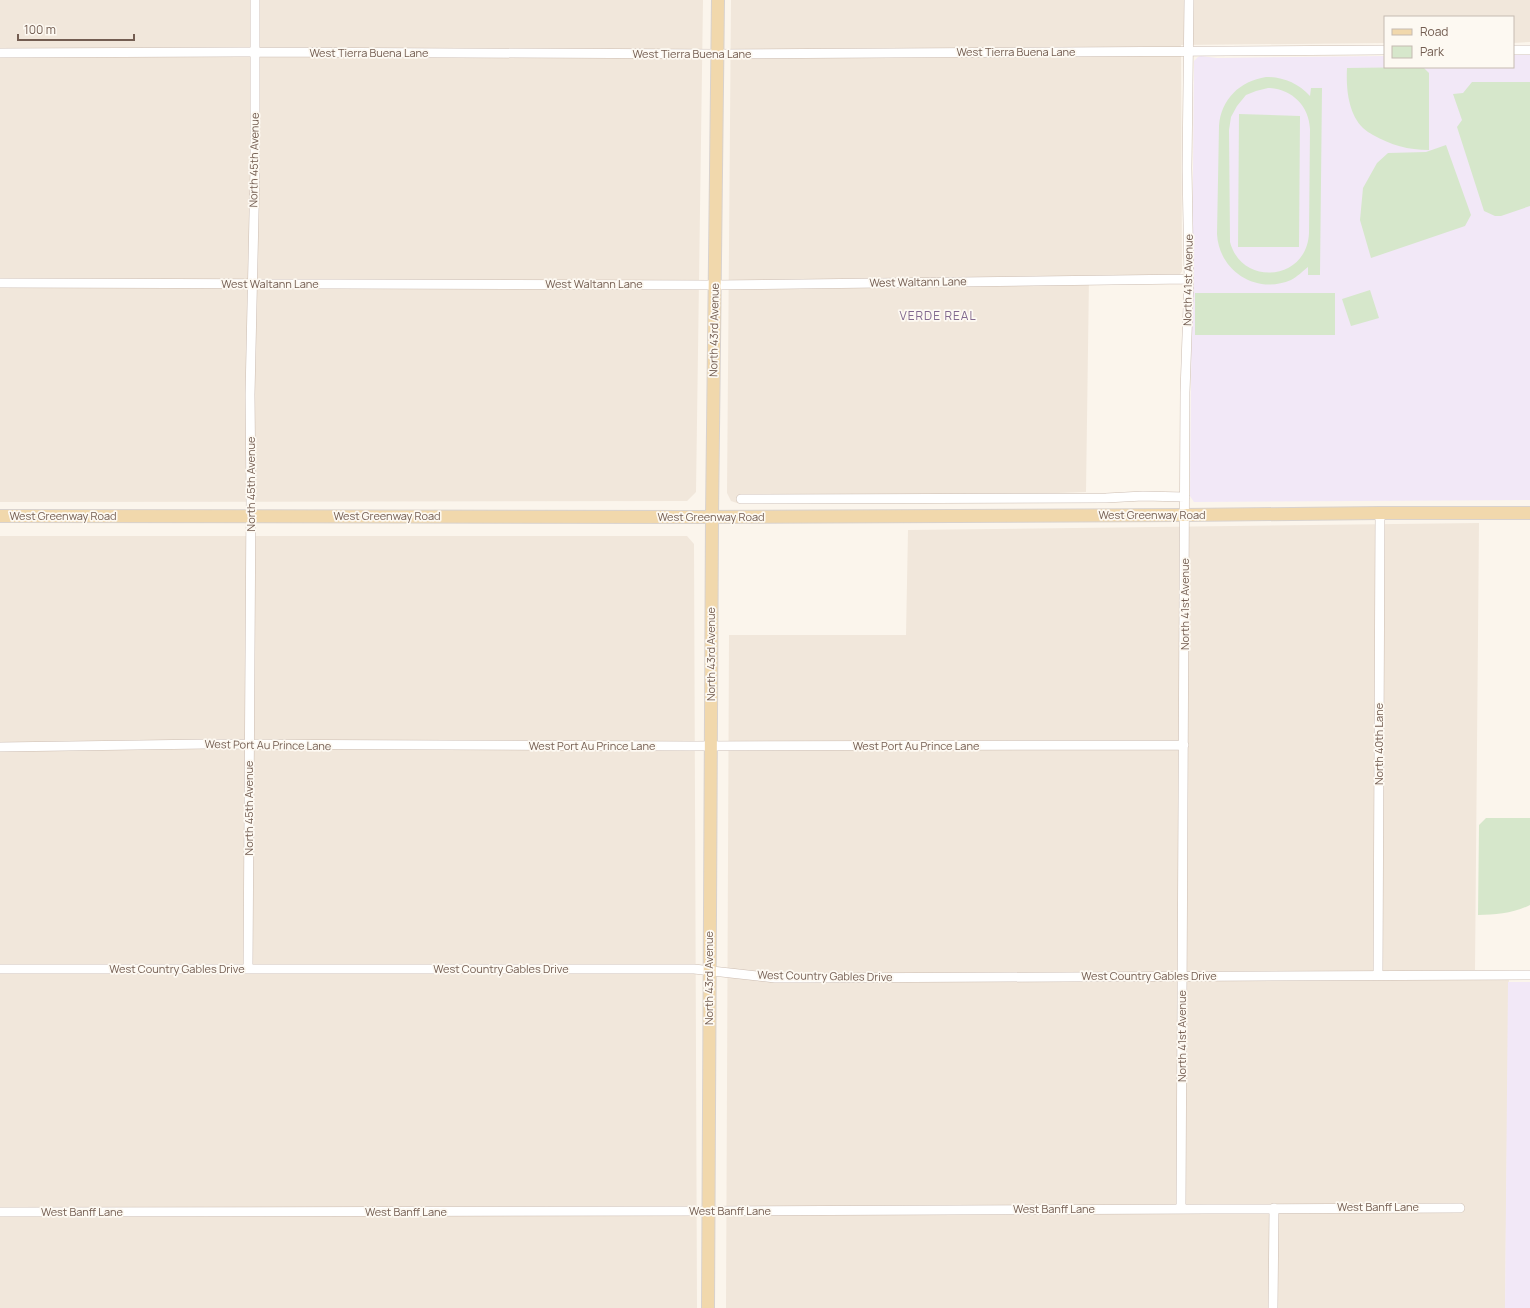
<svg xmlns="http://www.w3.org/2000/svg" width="1530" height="1308" font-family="Manrope,sans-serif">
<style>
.residential{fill:#f1e7db}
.education{fill:#f2e8f7}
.green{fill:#d6e7cb;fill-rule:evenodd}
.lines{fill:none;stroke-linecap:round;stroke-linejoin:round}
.minor-casing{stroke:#ccbdb2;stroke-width:10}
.major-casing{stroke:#d8d2ce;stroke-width:14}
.minor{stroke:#fff;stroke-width:9}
.major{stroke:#f1d8ac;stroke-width:12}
.labels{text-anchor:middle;stroke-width:3.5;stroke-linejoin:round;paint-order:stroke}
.street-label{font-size:11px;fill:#735d51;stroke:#fdf9f2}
.neighbourhood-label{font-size:12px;letter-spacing:1px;fill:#82698e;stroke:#fdf9f2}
</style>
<rect width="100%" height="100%" fill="#fbf5ec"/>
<path class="residential" d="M0 0H703L696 492 687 501 0 502Z
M731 0H1530V42L1513 43V17H1385V43L1181 45 1182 271 1179 276 1089 277 1086 492 740 504 731 501 727 493Z
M1479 523 1475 970H1509L1505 1308H726L729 635H906L908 530Z
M0 536H687L694 544 697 1308H0Z"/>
<path class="education" d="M1513 55H1530V500L1194 502 1190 496 1194 61 1198 57 1201 56 1217 58 1385 56V67H1513Z
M1508 982H1530V1308H1505Z"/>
<path class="green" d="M1423 67 1429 73V150C1408 150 1391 145 1373 135 1370 133 1366 131 1363 128 1348 113 1346 88 1347 68Z
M1266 77C1283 77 1298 83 1310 96L1311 88H1322L1320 275H1308V267C1303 271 1297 277 1291 280 1256 295 1219 271 1217 234L1219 126C1221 99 1240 81 1266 77ZM1268 88C1292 89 1309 106 1310 129L1309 233C1307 281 1242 287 1230 242L1229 130 1231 117 1237 106 1246 95 1256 91Z
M1472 82H1530V206L1501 216H1495L1484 211 1457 127 1462 120 1453 94 1463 93Z
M1239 114 1300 116 1299 247H1238Z
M1446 145 1471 215 1465 226 1371 258 1360 220 1363 188 1377 163 1388 153 1426 152Z
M1370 290 1379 318 1351 326 1342 299Z
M1195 293H1335V335H1195Z
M1486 818H1530V905C1514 913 1496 915 1478 915L1479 825Z"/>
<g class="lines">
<defs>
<path id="minor" d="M1513 50H1530
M0 53 239 52 718 54 1385 50
M0 283 715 285 1189 279
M741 499 1106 498 1143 496 1185 497
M0 747 207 744 690 746 1184 745
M0 969H694L775 978H806L1530 975
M248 969 251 496 250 395 255 169V0
M1378 975 1380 513
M1181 1209 1185 392 1189 279 1187 168 1189 0
M0 1212 709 1211 1460 1208
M1273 1308 1274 1208"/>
<path id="major" d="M0 516 692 517 1185 515 1380 513H1530
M708 1308 712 517 718 0"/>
</defs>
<use href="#minor" class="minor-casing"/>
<use href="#major" class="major-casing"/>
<use href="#minor" class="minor"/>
<use href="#major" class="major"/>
</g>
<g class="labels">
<g class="street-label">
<text x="1016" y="56">West Tierra Buena Lane</text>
<text x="369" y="57">West Tierra Buena Lane</text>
<text x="692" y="58">West Tierra Buena Lane</text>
<text transform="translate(254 160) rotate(-89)" y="4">North 45th Avenue</text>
<text transform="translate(1188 280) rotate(-89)" y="4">North 41st Avenue</text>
<text transform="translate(918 282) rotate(-1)" y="4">West Waltann Lane</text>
<text x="270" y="288">West Waltann Lane</text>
<text x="594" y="288">West Waltann Lane</text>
<text transform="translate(714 330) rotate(-89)" y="4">North 43rd Avenue</text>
<text transform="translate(251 484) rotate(-90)" y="4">North 45th Avenue</text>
<text x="1152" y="519">West Greenway Road</text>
<text x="63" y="520">West Greenway Road</text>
<text x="387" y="520">West Greenway Road</text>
<text x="711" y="521">West Greenway Road</text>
<text transform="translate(1185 604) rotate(-90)" y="4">North 41st Avenue</text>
<text transform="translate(711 654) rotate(-90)" y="4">North 43rd Avenue</text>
<text transform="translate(1379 744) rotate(-90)" y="4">North 40th Lane</text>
<text transform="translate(268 745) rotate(1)" y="4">West Port Au Prince Lane</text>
<text x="592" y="750">West Port Au Prince Lane</text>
<text x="916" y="750">West Port Au Prince Lane</text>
<text transform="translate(249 808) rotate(-90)" y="4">North 45th Avenue</text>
<text x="177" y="973">West Country Gables Drive</text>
<text x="501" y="973">West Country Gables Drive</text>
<text transform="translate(825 976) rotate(1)" y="4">West Country Gables Drive</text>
<text x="1149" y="980">West Country Gables Drive</text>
<text transform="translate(709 978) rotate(-90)" y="4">North 43rd Avenue</text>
<text transform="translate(1182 1036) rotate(-90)" y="4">North 41st Avenue</text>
<text x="1378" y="1211">West Banff Lane</text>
<text x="1054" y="1213">West Banff Lane</text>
<text x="730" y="1215">West Banff Lane</text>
<text x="82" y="1216">West Banff Lane</text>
<text x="406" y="1216">West Banff Lane</text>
</g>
<g class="neighbourhood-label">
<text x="938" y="320">VERDE REAL</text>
</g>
</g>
<rect x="1384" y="16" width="130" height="52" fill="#fdf9f2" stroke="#c6bbb2"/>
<rect x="1392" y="29" width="20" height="6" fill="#f1d8ac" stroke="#c6bbb2"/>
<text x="1420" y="36" font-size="12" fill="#735d51">Road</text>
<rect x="1392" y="46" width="20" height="12" fill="#d6e7cb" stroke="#c6bbb2"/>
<text x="1420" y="56" font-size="12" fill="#735d51">Park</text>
<path d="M18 34v6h116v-6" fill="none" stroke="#735d51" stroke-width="2"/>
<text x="24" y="34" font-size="12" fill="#735d51" stroke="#fdf9f2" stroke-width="3" paint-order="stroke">100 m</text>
</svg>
